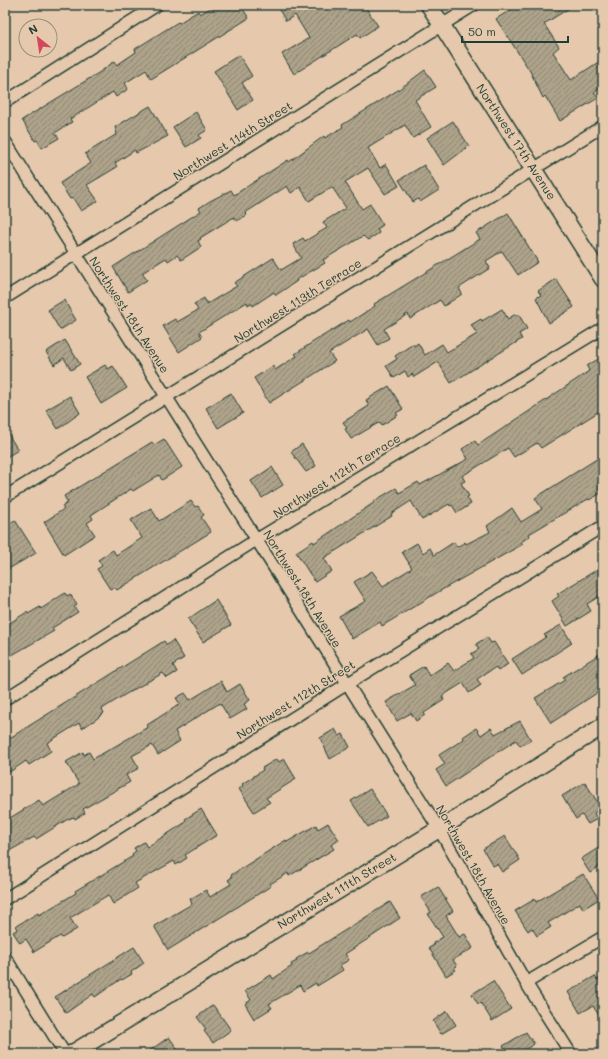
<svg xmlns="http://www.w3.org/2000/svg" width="608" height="1059" font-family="Mali,sans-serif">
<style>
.building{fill:url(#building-hatch);stroke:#1f3d34}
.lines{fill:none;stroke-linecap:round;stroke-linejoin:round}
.street-casing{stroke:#1f3d34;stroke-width:14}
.secondary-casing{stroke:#1f3d34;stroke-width:19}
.street{stroke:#e6c9ac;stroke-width:11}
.secondary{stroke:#e6c9ac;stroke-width:16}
.labels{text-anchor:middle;stroke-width:3;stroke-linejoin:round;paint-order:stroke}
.street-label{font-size:12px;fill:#1f3d34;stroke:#e6c9ac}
</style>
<defs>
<pattern id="building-hatch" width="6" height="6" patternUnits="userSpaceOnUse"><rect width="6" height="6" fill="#aea28a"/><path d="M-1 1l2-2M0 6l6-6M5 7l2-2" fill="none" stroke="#8d8572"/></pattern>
</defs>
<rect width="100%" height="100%" fill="#e6c9ac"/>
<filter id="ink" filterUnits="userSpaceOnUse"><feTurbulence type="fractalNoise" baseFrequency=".025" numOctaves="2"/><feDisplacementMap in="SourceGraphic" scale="8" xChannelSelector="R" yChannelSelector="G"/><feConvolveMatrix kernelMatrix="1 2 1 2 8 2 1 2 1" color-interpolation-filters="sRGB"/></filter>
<g filter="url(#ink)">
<path class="building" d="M216 5H240L249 18 151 79 146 70 125 83 128 89 116 97 113 92 70 119 72 122 55 133 59 138 42 148 37 140 35 141 22 120 100 72 115 61 117 65 136 52 135 49 178 22 179 23 198 11 200 14Z
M276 5H364L378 26 360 38 357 34 294 74 282 54 309 38 295 15 286 21Z
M518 5H574L544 24 559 47 553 52 571 80 603 59V86L594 92 598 98 560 121 545 96 543 98 540 92 530 71 496 19Z
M239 55 252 76 242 83 253 100 238 110 214 71Z
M425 70 436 87 415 100 431 127 413 138 405 125 368 148 380 168 386 164 399 186 385 194 368 168 345 182 362 209 370 204 383 225 377 229 379 233 368 240 363 236 323 260 325 263 296 280 297 281 276 295 274 292 253 306 251 303 248 305 247 302 199 332 202 337 179 352 163 326 175 319 177 322 198 310 194 304 204 298 207 304 237 286 234 283 273 258 281 270 301 258 293 244 303 238 305 241 327 228 323 222 346 208 332 187 309 201 300 187 291 193 287 186 245 213 247 215 237 221 234 217 200 238 201 239 198 241 201 247 181 260 177 255 168 261 166 258 142 273 147 280 128 292 113 267 201 211 199 208 210 201 231 190 234 195 288 160 289 162 324 136 325 138 343 127 342 125 398 90Z
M150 106 168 136 136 153 135 150 115 163 117 167 87 185 98 201 81 211 73 198 70 199 60 183 91 163 85 154 117 134 115 127Z
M196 112 207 130 199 135 201 138 186 147 173 127Z
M453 121 469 146 444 165 427 138Z
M424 165 439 190 420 202 418 199 413 202 399 180Z
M508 213 538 262 518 275 502 251 486 261 490 268 459 288 462 294 444 306 440 300 410 319 408 314 384 329 389 338 378 345 368 329 329 353 335 361 269 403 254 378 273 366 275 370 297 356 295 354 313 342 349 320 350 322 375 306 374 304 451 257 480 239 476 233Z
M556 279 574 307 549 323 536 298 541 295 538 291Z
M64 300 76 320 60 330 48 310Z
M502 309 508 319 514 315H519L527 329 519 334 522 339 451 383 438 362 414 377 412 374 408 377 405 371 394 378 386 366 397 359 395 356 413 344 414 346 418 343 425 355 442 344 447 352 477 334 471 325 481 319 482 321Z
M65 340 80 364 71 370 64 358 54 365 46 352Z
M603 356V409L541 448 537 443 514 457 508 448 462 476 465 481 461 483 469 496 467 497 471 504 457 513 452 505 450 506 449 504 422 520 411 501 391 514 392 516 324 558 332 571 315 582 296 552 313 541 314 543 375 502 374 501 396 488 399 493 418 482 420 485 468 459 462 449 475 441 478 445 537 406 589 371 587 366Z
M105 365 108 369 113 366 127 388 101 404 85 377Z
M389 386 403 409 396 413 398 415 382 425 380 422 351 439 345 429 347 428 343 422 369 406 366 400Z
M231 393 243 413 218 428 206 408Z
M70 396 80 413 58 429 46 410Z
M5 429 18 450 5 458Z
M164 439 182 467 162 480 159 475 133 491 131 489 91 515 93 519 87 523 95 535 64 555 44 522 64 509 62 506 68 503 64 496 152 442 154 445Z
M302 444 316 466 306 472 291 452Z
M603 455V492L589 500 588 499 529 534 530 536 521 542 523 544 438 592 382 626 380 622 352 639 339 616 366 601 354 582 372 571 383 586 412 568 402 552 417 543 423 553 430 548 434 555 454 542 457 547 465 542 466 544 490 532 487 526 512 508 521 522 542 509 535 498Z
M272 467 283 485 262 498 251 481Z
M191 501 195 507 198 506 204 515 201 517 211 532 117 590 114 587 110 589 97 569 102 566 98 560 113 550 116 555 142 538 131 520 151 508 159 521Z
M15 520 36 553 5 571V526Z
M603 566V594L587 604 591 611 567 626 552 601 559 596 557 594Z
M65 593 67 596 70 594 77 605 74 607 78 612 52 628 54 631 5 659V626L27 612 28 614 40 607 41 609Z
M216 600 231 625 203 642 188 619Z
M561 625 572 643 522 675 512 659 546 637 544 635Z
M487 637 491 643 494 642 508 664 498 671 496 667 477 679 481 685 469 693 463 683 442 696 444 700 424 713 425 715 416 721 411 713 397 721 386 702 415 685 409 675 424 666 429 676 448 663 454 671 474 658 471 654 479 649 476 644Z
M173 640 184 658 173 665 177 672 167 678 163 673 126 694 102 709 104 713 95 720 82 728 79 723 47 743 51 751 29 765 26 761 5 775V741L164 641 167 645Z
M603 652V689L551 723 535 698 565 680 563 677Z
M221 681 227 692 240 684 250 700 244 704 247 709 230 719 220 703 175 731 180 741 158 755 152 745 132 756 139 768 126 775 130 782 83 809 85 813 75 819 74 817 68 819 36 839 34 837 11 850 5 840V821L39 800 43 806 79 784 66 762 83 752 84 755 89 752 93 759 148 727 147 725 180 704 176 698 185 693 190 700Z
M520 721 531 740 520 746 516 740 446 786 436 770 445 764 439 755 464 739 463 737 476 728 481 735 491 728 495 734Z
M335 729 339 736 343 734 350 747 330 759 320 738Z
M277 759 279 762 284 759 296 779 266 798 270 802 254 812 239 789 243 786 242 784 263 770 262 768Z
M585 782 601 808 594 813 597 819 588 824 582 815 576 819 562 796Z
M370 789 387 816 368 827 351 801Z
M201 809 217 835 185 855 187 858 176 865 174 861 135 883 138 888 113 904 108 895 70 918 77 929 62 938 60 936 34 952 26 939 20 943 13 932 18 929 16 926 38 913 39 915 76 893 75 891 133 856 132 854 136 851 134 848 144 842 147 847 186 822 185 819Z
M328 823 339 840 331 845 334 849 289 876 288 873 270 884 271 886 168 950 154 926 192 904 190 899 206 890 210 897 231 884 228 880 232 877 231 875 286 840 287 842 316 825 318 829Z
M505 836 520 860 502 872 497 864 493 866 483 849Z
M603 845V864L590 873 581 859Z
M583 874 599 899 583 909 580 903 548 923 551 927 537 936 532 928 528 931 515 911 535 899 536 902Z
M438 887 453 911 446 916 459 937 465 934 473 948 453 960 457 966 454 968 456 970 446 976 429 948 434 945 433 943 443 937 428 914 431 912 421 897Z
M390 902 400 918 345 954 349 960 340 965 343 970 317 986 316 983 303 991 300 985 269 1004 272 1008 254 1019 245 1004 251 1000 245 991 271 975 273 979 292 966 291 964 297 961 296 959 308 952 309 953Z
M134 947 144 963 131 972 132 974 122 980 121 979 95 997 93 994 66 1013 55 997Z
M595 976 597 980 603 976V1022L593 1006 580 1013 568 992Z
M493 981 511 1009 492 1021 481 1003 478 1004 472 994Z
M213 1005 231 1030 213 1043 204 1031 206 1029 197 1017Z
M447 1011 456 1025 441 1034 433 1021Z
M526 1032 534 1044 518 1054H508L503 1046Z
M169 1037 181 1054H145Z"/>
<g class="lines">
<defs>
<path id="street" d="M5 102 157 5
M5 141 439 829 526 983 571 1054
M5 298 474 5
M5 497 603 126
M5 699 256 540 603 328
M5 899 347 684 603 526
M5 957 65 1054
M526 983 603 937"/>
<path id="secondary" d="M429 5 603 279
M71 1054 439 829 603 726"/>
</defs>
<use href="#street" class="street-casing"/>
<use href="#secondary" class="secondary-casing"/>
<use href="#street" class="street"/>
<use href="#secondary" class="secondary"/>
</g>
</g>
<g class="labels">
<g class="street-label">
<text transform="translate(233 141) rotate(-32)" y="4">Northwest 114th Street</text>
<text transform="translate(516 142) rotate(57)" y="4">Northwest 17th Avenue</text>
<text transform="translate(298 301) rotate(-32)" y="4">Northwest 113th Terrace</text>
<text transform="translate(129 315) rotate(57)" y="4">Northwest 18th Avenue</text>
<text transform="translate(337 476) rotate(-32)" y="4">Northwest 112th Terrace</text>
<text transform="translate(302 589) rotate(58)" y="4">Northwest 18th Avenue</text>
<text transform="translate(296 700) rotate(-32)" y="4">Northwest 112th Street</text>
<text transform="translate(473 865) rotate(60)" y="4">Northwest 18th Avenue</text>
<text transform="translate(337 891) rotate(-31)" y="4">Northwest 111th Street</text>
</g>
</g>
<rect width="608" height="1059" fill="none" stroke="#e6c9ac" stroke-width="20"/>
<rect x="10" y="10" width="588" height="1039" fill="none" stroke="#1f3d34" stroke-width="1.5" filter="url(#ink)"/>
<g transform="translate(38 38) rotate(330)"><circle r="19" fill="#e6c9ac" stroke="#96917c"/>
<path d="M0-3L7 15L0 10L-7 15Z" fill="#d1495b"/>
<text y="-6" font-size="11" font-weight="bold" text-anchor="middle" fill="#1f3d34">N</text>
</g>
<path d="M462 36v6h106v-6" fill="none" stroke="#1f3d34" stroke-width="2"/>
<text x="468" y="36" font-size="12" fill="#1f3d34" stroke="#e6c9ac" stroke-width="3" paint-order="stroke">50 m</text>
</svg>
